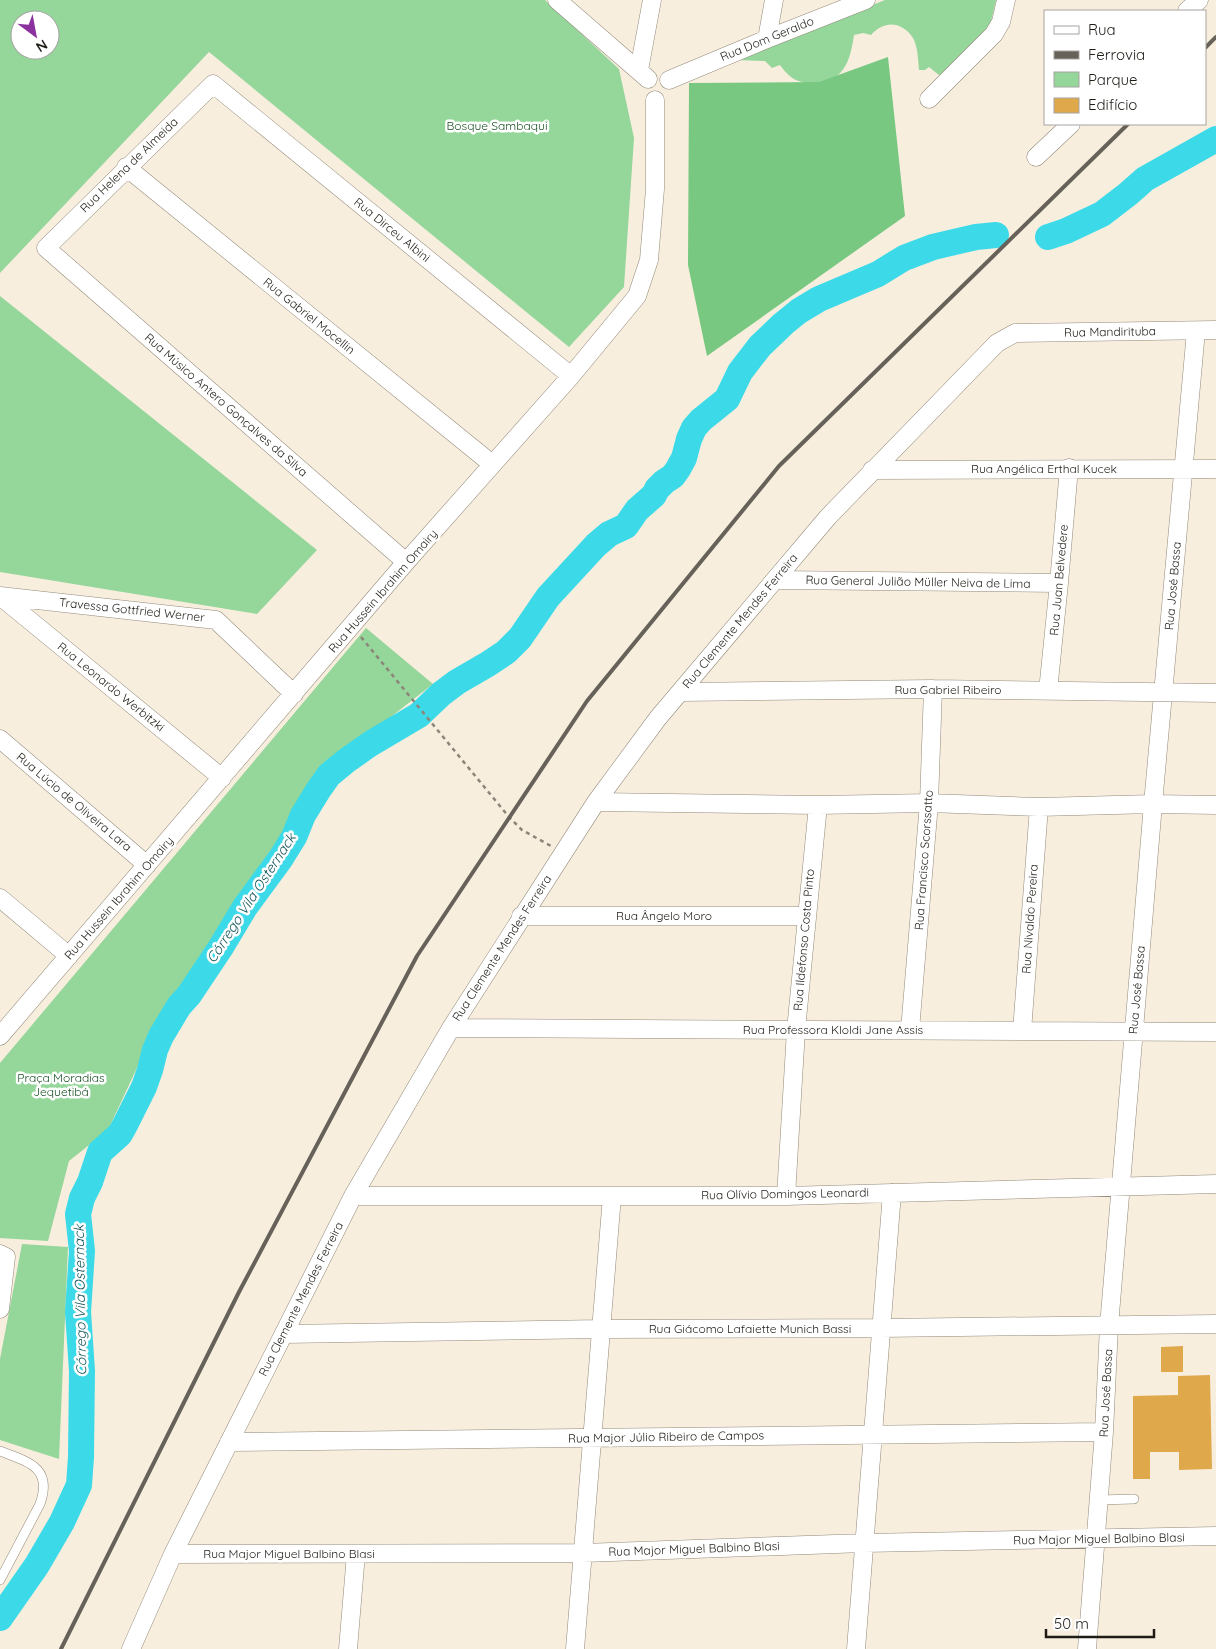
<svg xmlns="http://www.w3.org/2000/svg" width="1216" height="1649" font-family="Quicksand,sans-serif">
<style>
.green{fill:#95d69b;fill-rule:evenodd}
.forest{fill:#78c881}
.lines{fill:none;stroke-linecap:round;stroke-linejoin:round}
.river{stroke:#3cdae8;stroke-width:26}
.building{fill:#dfa84b}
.service-casing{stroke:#92897a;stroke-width:10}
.minor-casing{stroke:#92897a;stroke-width:19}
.path{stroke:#8b857a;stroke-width:2.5;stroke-dasharray:4 4;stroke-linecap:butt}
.service{stroke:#fff;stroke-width:9}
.minor{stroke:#fff;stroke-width:18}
.rail{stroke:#676259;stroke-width:4}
.labels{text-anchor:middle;stroke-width:5;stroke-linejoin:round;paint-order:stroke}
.street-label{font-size:12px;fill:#1f1c16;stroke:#fff}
.park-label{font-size:12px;fill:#195123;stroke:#fff}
.water-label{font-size:14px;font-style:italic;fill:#14555b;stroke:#fff}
</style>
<rect width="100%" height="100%" fill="#f8eede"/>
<path class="green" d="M0 0H545L619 69 634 138 624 287 569 347 209 52 0 273ZM20 20H50V50H20Z
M885 0H996L989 30 945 73 939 75 929 67 925 70H919C918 60 918 47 913 38 902 21 884 20 871 35L863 33 854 35C852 47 850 62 841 72 831 84 804 87 791 77 787 74 783 69 780 65L772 68 765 61 735 60Z
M0 296 317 550 257 614 0 572Z
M366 628 433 684 323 770 269 860 156 1027 108 1130 69 1161 48 1241 0 1238V1063Z
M22 1244 68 1247 59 1459 0 1440V1359Z"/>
<path class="forest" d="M888 57 905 216 707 356 688 265 689 83 819 82Z"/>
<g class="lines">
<path class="river" d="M1048 237 1066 231 1102 214 1128 194 1145 179 1216 139
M0 1618 37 1565 62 1522 79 1485 81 1457 82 1371 78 1312 82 1251 78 1214 82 1198 90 1182 100 1152 120 1134 125 1125 144 1087 150 1070 155 1050 161 1036 179 1006 189 995 221 947 245 907 281 858 294 837 303 815 319 789 329 775 346 761 370 744 419 715 441 694 457 682 488 664 506 652 520 638 548 597 596 545 609 534 626 526 637 510 654 495 657 489 664 482 673 476 678 469 684 458 689 439 694 428 701 420 727 399 740 372 760 346 783 324 799 311 819 299 878 274 904 258 933 247 976 237 996 235"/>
</g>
<path class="building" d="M1183 1346V1372H1161V1347Z
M1210 1375 1212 1469 1179 1470V1452H1150V1479H1133V1396L1178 1395V1376Z"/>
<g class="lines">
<defs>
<path id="service" d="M0 1451C28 1462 53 1467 40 1504L0 1580
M1099 1500 1134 1499"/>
<path id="minor" d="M557 0 648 79
M1187 11 1199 0
M767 39 774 0
M639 70 652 0
M669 80 767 39 866 0
M929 99 994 34 1001 22 1006 0
M1036 157 1071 124
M126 167 492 464
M872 470 1216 469
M406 562 46 248 213 84 571 376
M776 580 1059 583
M0 596 216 620 294 694
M0 596 222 778
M1048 691 1059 583 1069 468
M681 692 933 689 1216 693
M0 739 147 865
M596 802 818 805 929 803 1039 807 1153 804 1216 805
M0 898 69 956
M521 916H806
M451 1028 1216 1032
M910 1030 929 803 933 689
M1022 1031 1039 807
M0 1036 406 562 571 376 637 296 649 260 655 189V100
M353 1196H786L1216 1184
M786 1196 796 1030 818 805
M0 1254 6 1257 0 1309
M284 1334 601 1329 881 1328 1216 1324
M229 1442 1104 1432
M173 1554 583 1553 864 1543 1216 1536
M131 1649 173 1554 353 1196 451 1028 596 802 658 718 828 517 997 343 1015 333 1216 330
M348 1649 356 1554
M575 1649 612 1196
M856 1649 892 1193
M1087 1649 1104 1432 1109 1326 1153 804 1196 331"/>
</defs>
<use href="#service" class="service-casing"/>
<use href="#minor" class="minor-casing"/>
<path class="path" d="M361 637 509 817 522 830 551 846"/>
<use href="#service" class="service"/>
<use href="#minor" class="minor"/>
<path class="rail" d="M1205 48 1216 37
M61 1649 239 1292 417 956 587 701 779 466 1128 124"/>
</g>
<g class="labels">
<g class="street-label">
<text transform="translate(767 39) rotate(-22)" y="4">Rua Dom Geraldo</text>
<text transform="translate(129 165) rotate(-44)" y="4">Rua Helena de Almeida</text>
<text transform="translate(392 230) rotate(39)" y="4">Rua Dirceu Albini</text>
<text transform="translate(309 316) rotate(39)" y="4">Rua Gabriel Mocellin</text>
<text transform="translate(1110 332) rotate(-1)" y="4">Rua Mandirituba</text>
<text transform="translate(226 405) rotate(41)" y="4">Rua Músico Antero Gonçalves da Silva</text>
<text x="1044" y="473">Rua Angélica Erthal Kucek</text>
<text transform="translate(1059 580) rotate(-85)" y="4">Rua Juan Belvedere</text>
<text transform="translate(918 582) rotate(1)" y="4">Rua General Julião Müller Neiva de Lima</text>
<text transform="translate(1173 586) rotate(-85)" y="4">Rua José Bassa</text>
<text transform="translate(383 591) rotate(-49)" y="4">Rua Hussein Ibrahim Omairy</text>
<text transform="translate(132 610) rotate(6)" y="4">Travessa Gottfried Werner</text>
<text transform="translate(740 621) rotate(-50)" y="4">Rua Clemente Mendes Ferreira</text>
<text transform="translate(111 687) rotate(39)" y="4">Rua Leonardo Werbitzki</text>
<text x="948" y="694">Rua Gabriel Ribeiro</text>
<text transform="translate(74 802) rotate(40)" y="4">Rua Lúcio de Oliveira Lara</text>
<text transform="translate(924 860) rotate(-86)" y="4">Rua Francisco Scorssatto</text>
<text transform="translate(119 898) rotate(-49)" y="4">Rua Hussein Ibrahim Omairy</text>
<text x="664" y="920">Rua Ângelo Moro</text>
<text transform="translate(1030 919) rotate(-86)" y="4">Rua Nivaldo Pereira</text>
<text transform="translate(804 940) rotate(-85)" y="4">Rua Ildefonso Costa Pinto</text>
<text transform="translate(502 948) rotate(-57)" y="4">Rua Clemente Mendes Ferreira</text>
<text transform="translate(1137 990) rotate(-85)" y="4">Rua José Bassa</text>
<text x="833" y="1034">Rua Professora Kloldi Jane Assis</text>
<text transform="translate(785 1194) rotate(-1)" y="4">Rua Olívio Domingos Leonardi</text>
<text transform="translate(301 1299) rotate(-63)" y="4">Rua Clemente Mendes Ferreira</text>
<text x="750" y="1333">Rua Giácomo Lafaiette Munich Bassi</text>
<text transform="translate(1106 1393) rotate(-87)" y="4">Rua José Bassa</text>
<text transform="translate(666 1437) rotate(-1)" y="4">Rua Major Júlio Ribeiro de Campos</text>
<text transform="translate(1099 1539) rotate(-1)" y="4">Rua Major Miguel Balbino Blasi</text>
<text transform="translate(694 1549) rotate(-2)" y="4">Rua Major Miguel Balbino Blasi</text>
<text x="289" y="1558">Rua Major Miguel Balbino Blasi</text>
</g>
<g class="park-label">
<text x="497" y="130">Bosque Sambaqui</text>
<text x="61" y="1082">Praça Moradias<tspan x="61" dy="14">Jequetibá</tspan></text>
</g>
<g class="water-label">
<text transform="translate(251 898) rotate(-57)" y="5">Córrego Vila Osternack</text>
<text transform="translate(80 1300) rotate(-91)" y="5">Córrego Vila Osternack</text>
</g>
</g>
<rect x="1044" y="10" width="162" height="115" fill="#ffffff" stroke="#a5a4a2"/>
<rect x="1054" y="26" width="25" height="8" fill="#ffffff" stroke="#a5a4a2"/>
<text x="1088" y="35" font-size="15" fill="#1f1c16">Rua</text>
<rect x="1054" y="51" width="25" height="8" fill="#676259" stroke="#a5a4a2"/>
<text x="1088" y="60" font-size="15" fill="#1f1c16">Ferrovia</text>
<rect x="1054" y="72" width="25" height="15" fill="#95d69b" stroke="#a5a4a2"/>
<text x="1088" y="85" font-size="15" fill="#1f1c16">Parque</text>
<rect x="1054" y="98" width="25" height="15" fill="#dfa84b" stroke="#a5a4a2"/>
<text x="1088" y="110" font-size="15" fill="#1f1c16">Edifício</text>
<g transform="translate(35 35) rotate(148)"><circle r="24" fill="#ffffff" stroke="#a5a4a2"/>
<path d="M0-4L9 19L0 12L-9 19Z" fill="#8c329e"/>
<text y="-8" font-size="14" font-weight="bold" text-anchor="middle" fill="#1f1c16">N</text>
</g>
<path d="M1046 1629v8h108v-8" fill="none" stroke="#1f1c16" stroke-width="2.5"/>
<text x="1054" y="1629" font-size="15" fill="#1f1c16" stroke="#ffffff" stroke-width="4" paint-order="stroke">50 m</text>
</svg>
